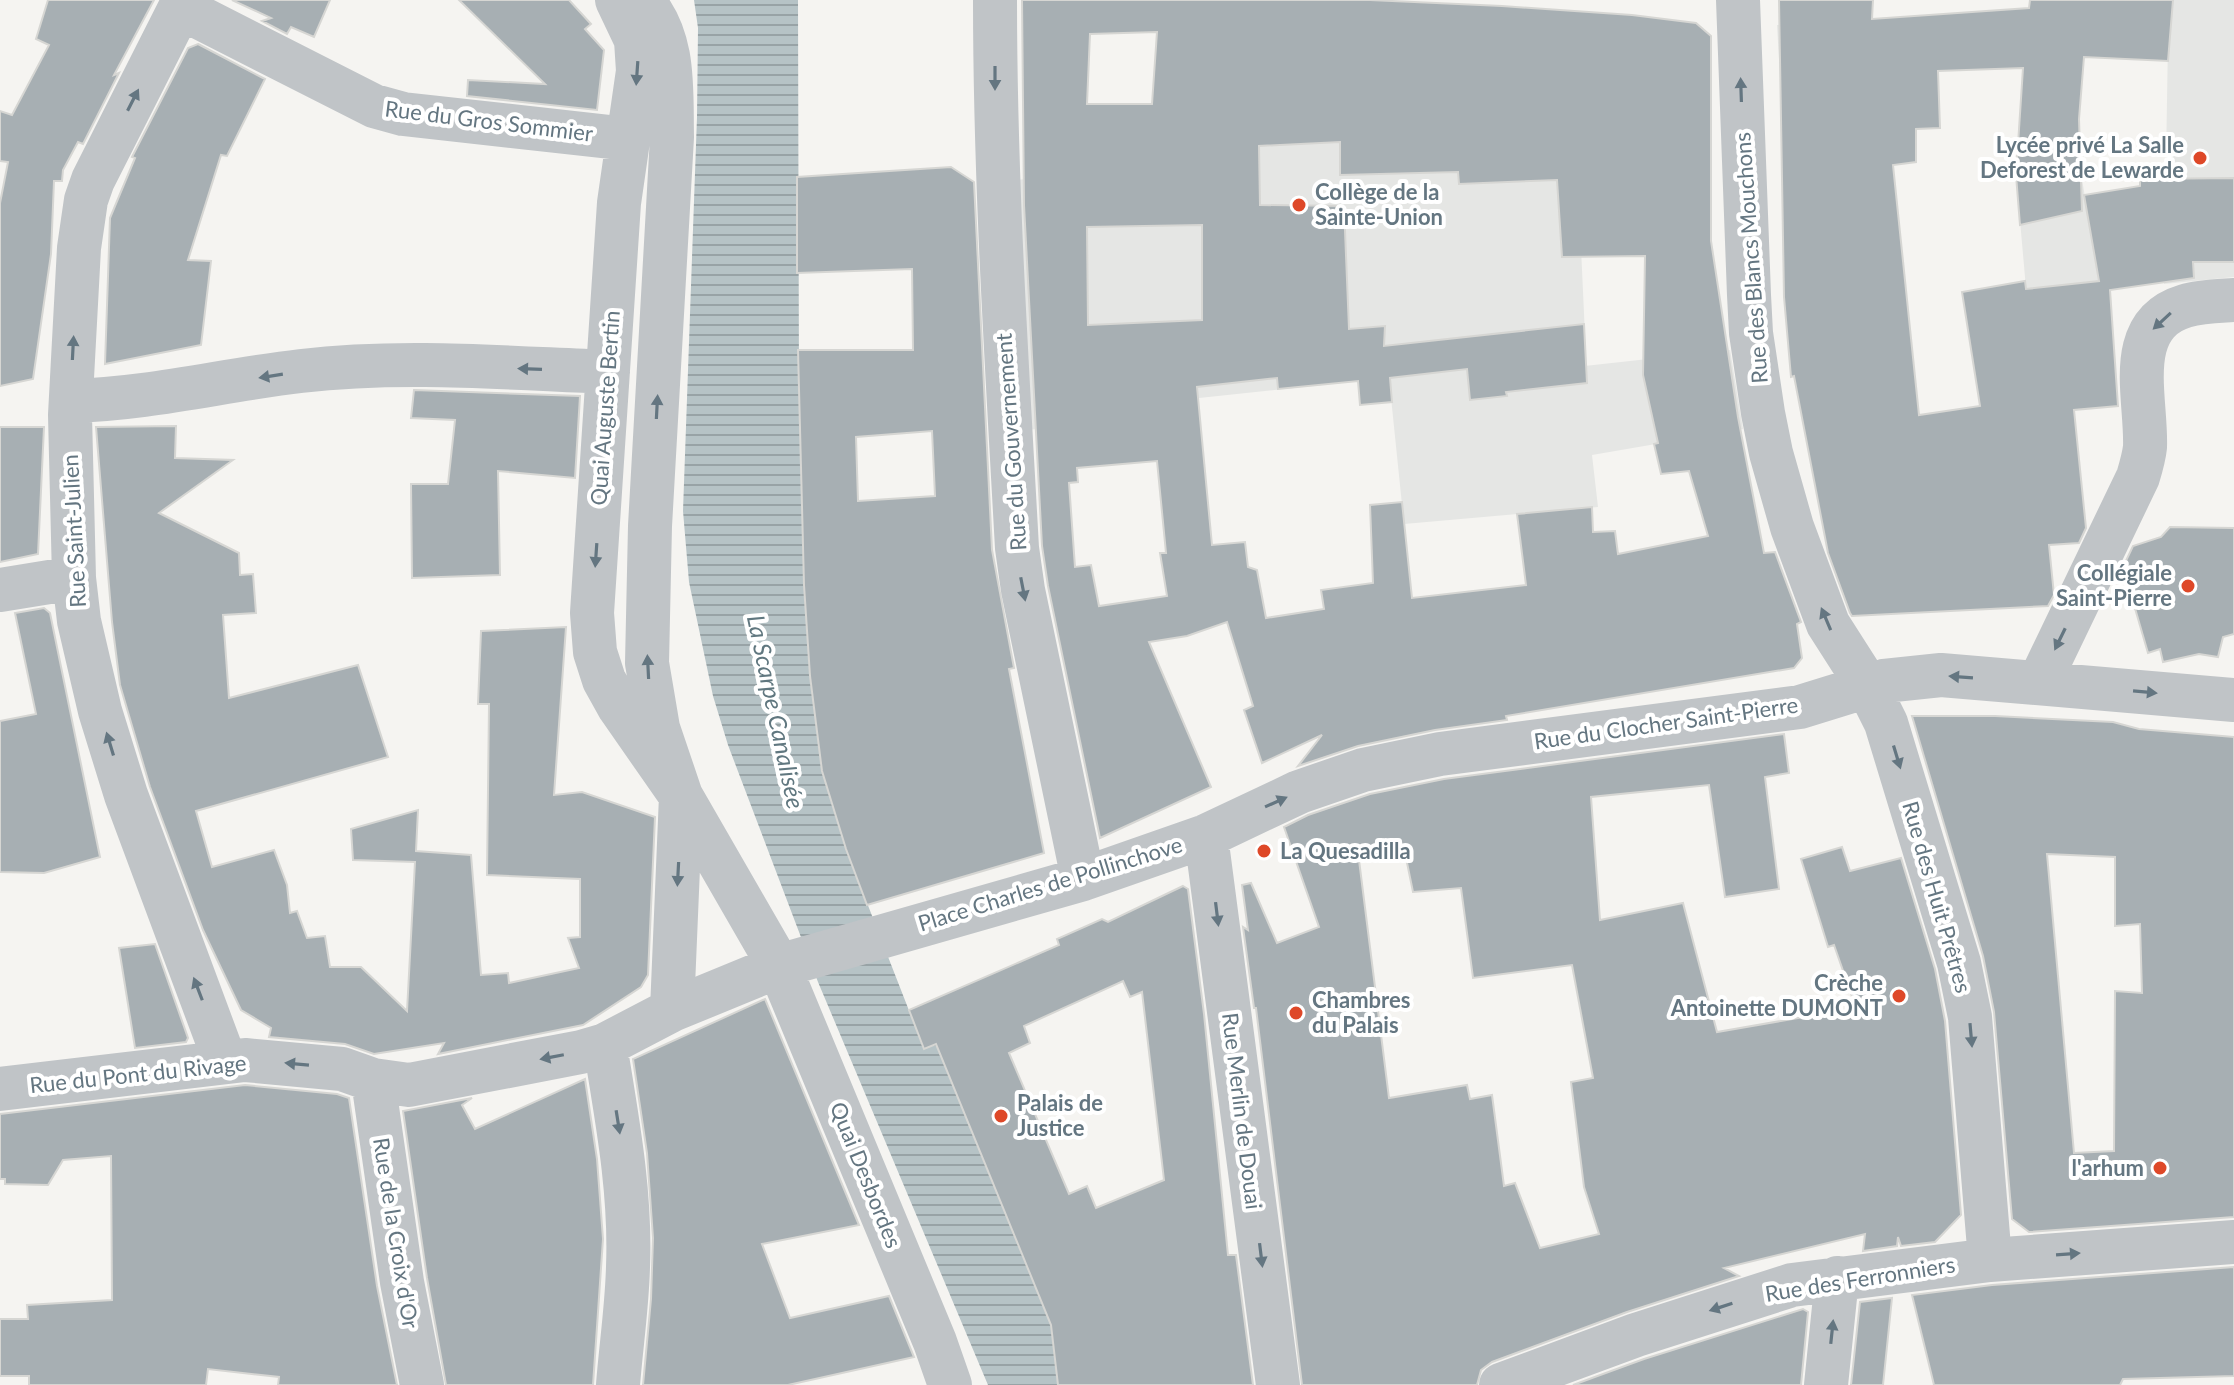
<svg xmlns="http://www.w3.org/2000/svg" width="2234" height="1385" font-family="Lato,sans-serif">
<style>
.built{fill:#e5e6e4}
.water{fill:url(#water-rules)}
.building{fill:#a7afb3;stroke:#d6d6d3;stroke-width:2;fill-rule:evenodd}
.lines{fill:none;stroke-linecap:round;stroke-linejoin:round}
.minor{stroke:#c0c4c7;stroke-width:44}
.oneway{fill:#647681}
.poi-dot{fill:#de4828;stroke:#fff;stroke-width:3}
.labels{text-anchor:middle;stroke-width:8;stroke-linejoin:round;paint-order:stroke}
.street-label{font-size:22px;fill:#647681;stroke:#fff}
.poi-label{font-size:22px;font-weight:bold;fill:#647681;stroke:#fff;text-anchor:end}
.water-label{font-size:24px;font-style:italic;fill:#60777f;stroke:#fff}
</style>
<defs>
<pattern id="water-rules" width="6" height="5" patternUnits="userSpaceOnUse" patternTransform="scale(2)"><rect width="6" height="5" fill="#b6c3c6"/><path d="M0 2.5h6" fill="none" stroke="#98a3a6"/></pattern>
</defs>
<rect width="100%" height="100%" fill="#f5f4f1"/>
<path class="built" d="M2030 0H2234V277L2164 284 2168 40 2085 41 2079 119 2081 173 2100 288 2031 345 2016 175 2023 68 1780 77 1777 25 2029 8Z
M1567 110 1581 248 1586 357 1530 372 1730 350 1743 429 1592 455 1598 507 1404 524 1389 378 1152 403 1153 419 1026 430 1017 180 1135 166 1137 130Z"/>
<path class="water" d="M694 0H798L799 393 804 585 810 676 822 772 846 849 924 1049 936 1044 1051 1325 1058 1385H988L818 982 728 745 713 696 689 582 683 511 697 117 698 28Z"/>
<path class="building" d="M48 0H154L114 75 119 73 83 144 78 142 63 170 62 181H54L51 254 33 379 0 386V203L8 162 0 161V111L12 115 49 45 36 39Z
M232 0H330L314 37 291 27 287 34 262 21 271 18Z
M459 0H569L591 24 585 29 604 50 597 110 467 96 468 80 545 84Z
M1022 0H1370L1502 6 1632 15 1696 23 1711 36V241L1738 417 1764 553 1775 552 1801 622 1797 624 1802 658 1794 668 1506 716 1507 720 1435 730 1358 746 1298 766 1322 735 1262 763 1244 710 1253 706 1227 622 1187 636 1149 642 1211 787 1100 838 1048 586 1042 546 1024 205ZM1157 32 1152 104H1087L1090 34ZM1340 142V175L1458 172 1459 184 1557 180 1562 257 1645 256 1643 375 1658 443 1654 444 1661 474 1689 471 1708 536 1618 554 1615 531 1593 532 1592 507 1517 514 1526 585 1412 598 1402 502 1370 505 1373 583 1321 590 1324 609 1266 618 1257 570 1248 567 1245 542 1212 545 1197 387 1277 378 1278 389 1358 381 1360 405 1392 402 1390 378 1467 369 1470 400 1507 396 1506 392 1587 383 1584 324 1384 346 1385 326 1349 329 1344 206 1260 205 1259 146ZM1202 225V320L1088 325 1087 227ZM1157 461 1166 553H1160L1167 596 1099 606 1091 565 1075 567 1069 483 1078 482 1077 468Z
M1779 0H1873L1872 19 2029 8 2030 0H2173L2168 61 2084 57 2079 119 2082 211 2020 225 2016 175 2023 68 1938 71 1940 128 1916 129V162L1893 165 1919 415 1980 406 1962 292 2025 281 2026 289 2099 281 2084 195 2140 186V179L2234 178V262H2193L2194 278 2110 290 2118 406 2074 410 2086 528 2079 543 2049 545 2054 595 2048 606 1852 616 1850 613 1828 553 1794 376 1791 377 1784 297Z
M198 44 265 79 227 156 221 155 188 260 211 261 201 345 105 364 110 218 135 158 132 157 188 48Z
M951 167 974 182 992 550 1014 668 1009 669 1044 853 867 905 846 849 822 771 810 676 804 585 798 350H913L912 269 797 273V177ZM932 431 935 496 858 501 856 437Z
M414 390 580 396 575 478 498 471 500 575 412 578 411 484H448L455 420 411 418Z
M176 426 175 458 233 460 159 513 239 553 240 575 253 574 256 613 223 615 229 698 358 665 388 757 196 811 212 867 274 850 287 885 290 913 297 911 307 938 325 936 330 967H361L407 1011 415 862 353 860 351 829 418 810 416 851 471 855 481 975 508 973 509 983 579 968 568 938 580 937V879L487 875 489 704H478L481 631 566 627 554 795 582 792 655 817 648 975 641 987 583 1025 438 1054 444 1043 374 1054 345 1044 269 1037 271 1028 241 1010 203 930 150 787 120 685 112 622 96 427Z
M0 427H44L38 554 0 562Z
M2170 527 2234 528V634L2223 637 2218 657 2199 654 2163 662 2160 649 2148 653 2123 567 2133 546 2161 537Z
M44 608 50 613 100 857 44 873 0 872V721L36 714 15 613Z
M1912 716H1995L2113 722 2139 729 2234 737V1217L2029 1232 2012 1219 1994 1012 1983 956ZM2047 854 2115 857V926L2140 924 2142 993 2115 991 2114 1151 2074 1153Z
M1784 734 1789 773 1765 777 1779 889 1725 897 1709 785 1591 797 1600 920 1683 903 1717 1032 1856 1008 1834 945 1828 947 1801 859 1842 847 1850 871 1901 858 1935 969 1945 1021 1961 1215 1935 1242 1901 1246 1898 1237 1897 1246 1863 1251 1865 1234 1724 1268 1739 1276 1627 1312 1492 1362 1481 1370 1477 1385H1302L1256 1008H1254L1243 927 1248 930 1242 885 1251 883 1277 943 1319 927 1284 827 1308 815 1370 794 1444 779ZM1405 853 1413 892 1461 888 1473 978 1572 965 1593 1078 1571 1082 1584 1187 1599 1234 1540 1248 1515 1183 1504 1186 1492 1095 1470 1099 1467 1085 1389 1098 1359 860Z
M1183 886 1188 889 1204 1014 1228 1255H1236L1253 1385H1058L1051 1325 936 1044 924 1049 909 1010 1059 945 1057 939 1102 919 1108 922ZM1123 981 1130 997 1142 992 1164 1180 1096 1208 1087 1186 1069 1194 1009 1053 1030 1043 1024 1026Z
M155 944 188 1038 186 1042 135 1048 119 948Z
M765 999 859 1225 762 1244 790 1318 889 1296 914 1357 788 1385H643L651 1299 653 1238 647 1153 633 1059Z
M585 1079 597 1159 603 1239 593 1385H446L427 1278 403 1111 472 1098 462 1105 475 1129Z
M245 1085 337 1094 349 1098 377 1286 397 1385H278L279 1377 208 1369 206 1385H29V1376H0V1319H28L27 1305 112 1300 111 1156 63 1160 48 1185 5 1184V1179H0V1114Z
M2234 1267V1376L2123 1379 2120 1385H1934L1912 1295 1992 1285Z
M1892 1298 1883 1385H1851L1860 1302Z
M1803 1309 1808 1312 1801 1385H1573L1644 1359Z"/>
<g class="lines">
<path class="minor" d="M184 0 93 180 86 200 79 248 70 415 74 578 79 621 100 711 126 795 225 1061
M617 0 636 40 638 71 619 203 592 613 595 652 604 680 619 707 681 796 779 966 935 1342 950 1385
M642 0C676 38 671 89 672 137L650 526 647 663 658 728 681 796 672 1010
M995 0C995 183 1007 366 1017 548L1023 590 1083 879
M1738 0 1749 295 1751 333 1763 413 1771 453 1792 527 1828 624 1867 685 1886 723 1959 963 1970 1017 1990 1260
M181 8 374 106 403 114 628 139
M71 401C149 399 224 380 301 371 403 359 506 368 608 372
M0 590 74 578
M2039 683 2138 477C2141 467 2144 457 2145 447 2147 398 2122 325 2185 306 2201 301 2218 301 2234 300
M1206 836 1278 1385
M605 1045C617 1119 631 1192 628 1267 627 1307 621 1346 618 1385
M373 1080 402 1282 422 1385
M0 1089 245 1060 342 1069 373 1080 409 1085 581 1052 605 1045 672 1010 779 966 1083 879 1206 836 1299 792 1363 770 1440 754 1800 707 1884 681 1941 675 2234 700
M1501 1385 1636 1335 1792 1285 1990 1260 2234 1242
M1826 1385 1837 1278"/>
</g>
<defs><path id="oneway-solid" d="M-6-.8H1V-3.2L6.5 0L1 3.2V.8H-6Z" transform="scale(2)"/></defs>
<g class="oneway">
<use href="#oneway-solid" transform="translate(637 73) rotate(94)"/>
<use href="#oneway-solid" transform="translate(995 78) rotate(90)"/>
<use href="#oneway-solid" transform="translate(1741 90) rotate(-92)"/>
<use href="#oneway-solid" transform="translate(133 100) rotate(-63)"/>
<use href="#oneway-solid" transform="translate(2162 321) rotate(137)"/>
<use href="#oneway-solid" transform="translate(73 348) rotate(-87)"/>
<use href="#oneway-solid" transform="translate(530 369) rotate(-178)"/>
<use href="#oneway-solid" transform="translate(271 376) rotate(171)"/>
<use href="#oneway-solid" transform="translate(657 407) rotate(-87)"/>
<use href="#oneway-solid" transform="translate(596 555) rotate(94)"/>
<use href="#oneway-solid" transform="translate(1023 589) rotate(79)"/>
<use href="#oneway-solid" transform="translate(1826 619) rotate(-113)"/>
<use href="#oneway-solid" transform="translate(2060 639) rotate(116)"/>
<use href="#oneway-solid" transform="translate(648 667) rotate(-93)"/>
<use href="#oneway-solid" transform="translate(1961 677) rotate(-176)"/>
<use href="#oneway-solid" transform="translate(2145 692) rotate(5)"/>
<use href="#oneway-solid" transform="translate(110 744) rotate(-107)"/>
<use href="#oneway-solid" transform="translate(1897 757) rotate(73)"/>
<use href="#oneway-solid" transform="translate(1276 802) rotate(-24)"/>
<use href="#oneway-solid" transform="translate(678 874) rotate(93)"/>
<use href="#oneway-solid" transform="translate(1217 914) rotate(83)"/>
<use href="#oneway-solid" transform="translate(198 989) rotate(-111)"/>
<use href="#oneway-solid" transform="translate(1971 1035) rotate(85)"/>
<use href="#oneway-solid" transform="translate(552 1057) rotate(169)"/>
<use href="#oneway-solid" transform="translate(297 1064) rotate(-175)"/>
<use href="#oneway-solid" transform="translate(618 1122) rotate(81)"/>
<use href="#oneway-solid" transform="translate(2068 1254) rotate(-4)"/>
<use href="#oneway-solid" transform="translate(1261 1255) rotate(83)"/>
<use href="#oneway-solid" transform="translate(1721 1307) rotate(162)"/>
<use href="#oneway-solid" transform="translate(1832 1332) rotate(-84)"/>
</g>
<g class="poi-dot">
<circle cx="2200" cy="158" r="8"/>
<circle cx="1299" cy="205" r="8"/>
<circle cx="2188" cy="586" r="8"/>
<circle cx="1264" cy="851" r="8"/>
<circle cx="1899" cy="996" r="8"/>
<circle cx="1296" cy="1013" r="8"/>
<circle cx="1001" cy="1116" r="8"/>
<circle cx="2160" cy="1168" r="8"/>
</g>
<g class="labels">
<g class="street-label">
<text transform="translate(489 121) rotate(7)" y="8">Rue du Gros Sommier</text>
<text transform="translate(1751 258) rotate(-94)" y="8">Rue des Blancs Mouchons</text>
<text transform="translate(605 408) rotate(-86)" y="8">Quai Auguste Bertin</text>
<text transform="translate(1011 442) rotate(-94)" y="8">Rue du Gouvernement</text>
<text transform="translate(74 531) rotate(-93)" y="8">Rue Saint-Julien</text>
<text transform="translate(1666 723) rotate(-8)" y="8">Rue du Clocher Saint-Pierre</text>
<text transform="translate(1050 884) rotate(-17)" y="8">Place Charles de Pollinchove</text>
<text transform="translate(1937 897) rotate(74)" y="8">Rue des Huit Prêtres</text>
<text transform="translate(138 1074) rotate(-6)" y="8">Rue du Pont du Rivage</text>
<text transform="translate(1242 1111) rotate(83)" y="8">Rue Merlin de Douai</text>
<text transform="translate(866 1175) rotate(68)" y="8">Quai Desbordes</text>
<text transform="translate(396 1233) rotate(81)" y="8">Rue de la Croix d'Or</text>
<text transform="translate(1860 1279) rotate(-9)" y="8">Rue des Ferronniers</text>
</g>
<g class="poi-label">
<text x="2184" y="153">Lycée privé La Salle<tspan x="2184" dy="25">Deforest de Lewarde</tspan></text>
<text x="1315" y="200" text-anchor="start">Collège de la<tspan x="1315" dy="25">Sainte-Union</tspan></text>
<text x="2172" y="581">Collégiale<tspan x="2172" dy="25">Saint-Pierre</tspan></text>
<text x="1280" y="859" text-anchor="start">La Quesadilla</text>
<text x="1883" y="991">Crèche<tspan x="1883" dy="25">Antoinette DUMONT</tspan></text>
<text x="1312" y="1008" text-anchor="start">Chambres<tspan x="1312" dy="25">du Palais</tspan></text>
<text x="1017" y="1111" text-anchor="start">Palais de<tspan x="1017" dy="25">Justice</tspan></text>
<text x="2144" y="1176">l'arhum</text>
</g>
<g class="water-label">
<text transform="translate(775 712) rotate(78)" y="8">La Scarpe Canalisée</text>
</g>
</g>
</svg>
